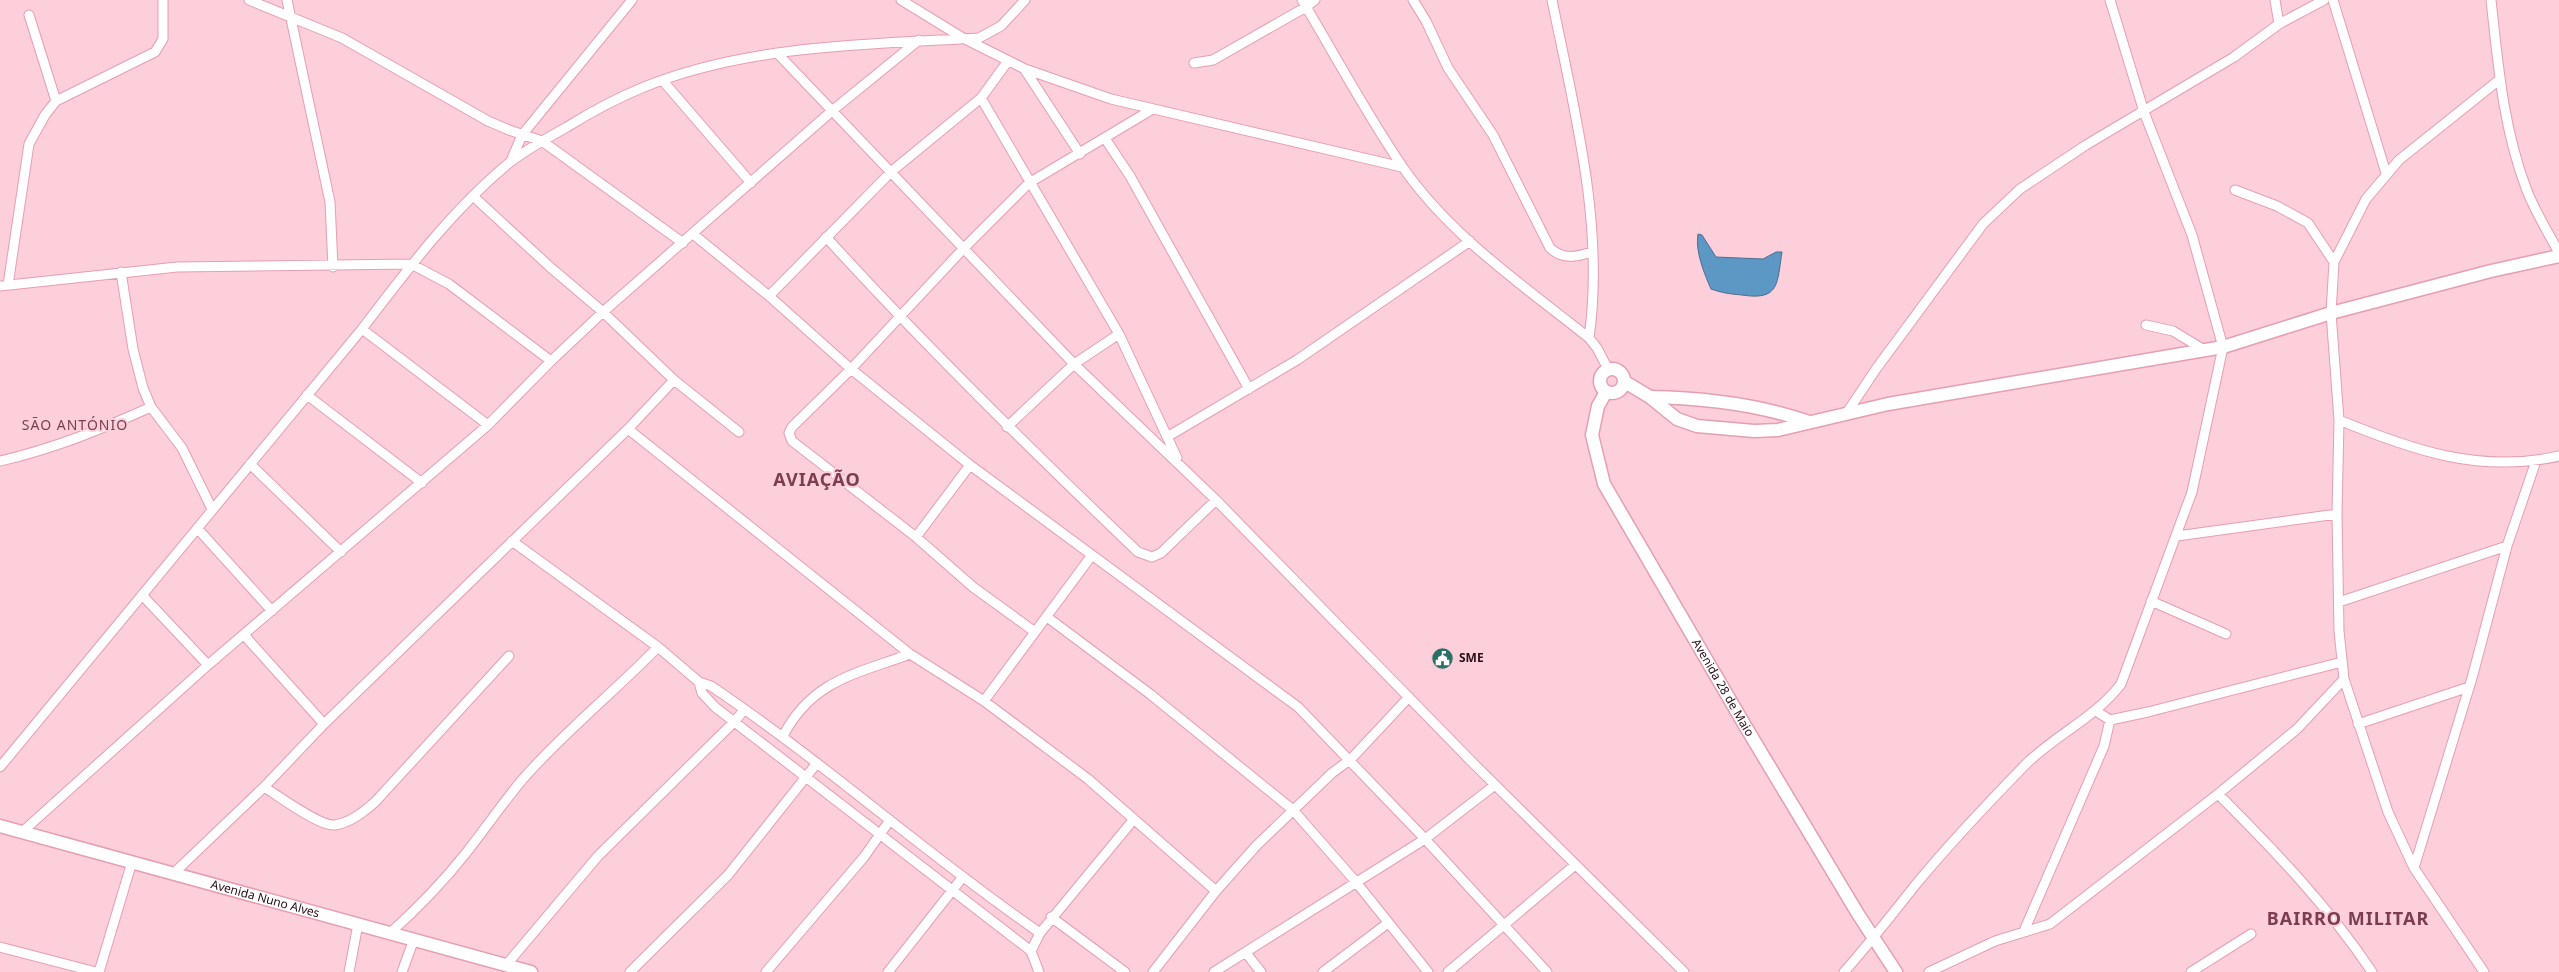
<svg xmlns="http://www.w3.org/2000/svg" width="2559" height="972" font-family="'Noto Sans',sans-serif">
<style>
.water{fill:#5c98c3;stroke:#4c6f8f}
.lines{fill:none;stroke-linecap:round;stroke-linejoin:round}
.street-casing{stroke:#e69eb2;stroke-width:11}
.secondary-casing{stroke:#e69eb2;stroke-width:15}
.street{stroke:#fff;stroke-width:9}
.secondary{stroke:#fff;stroke-width:12}
.labels{text-anchor:middle;stroke-width:4;stroke-linejoin:round;paint-order:stroke}
.poi-label{font-size:12px;font-weight:bold;fill:#280e17;stroke:#fccfda;text-anchor:start}
.street-label{font-size:12px;fill:#280e17;stroke:#fccfda}
.neighbourhood-label{font-size:14px;letter-spacing:1px;fill:#7c3d51;stroke:#fccfda}
.district-label{font-size:18px;font-weight:bold;letter-spacing:1px;fill:#7c3d51;stroke:#fccfda}
</style>
<rect width="100%" height="100%" fill="#fccfda"/>
<path class="water" d="M1698 234 1702 235 1716 257 1763 259 1776 252H1782C1777 283 1780 301 1742 295 1731 294 1722 293 1711 289 1704 273 1695 251 1698 234Z"/>
<g class="lines">
<defs>
<path id="street" d="M249 0 342 38 488 121 509 130 542 141 683 243
M287 0 330 202 333 267
M901 0 963 38 1025 69 1111 99 1402 167
M1302 0C1335 55 1366 113 1402 166 1449 235 1524 286 1589 338L1597 348 1608 369
M1413 0 1426 21 1448 68 1493 135 1550 248C1563 260 1576 257 1592 252
M1552 0C1574 109 1605 226 1589 338
M2275 0 2279 24
M2333 0 2386 173
M2491 0C2498 64 2503 127 2526 188 2534 210 2548 232 2559 253
M29 15 56 101
M778 54 1074 364 1216 500 1471 761 1684 972
M1194 63 1213 60 1306 7 1315 0
M1025 70 1080 154
M663 81 751 183
M981 98 1119 334 1177 458
M1106 140 1130 176 1249 389
M511 161 522 135 632 0
M2235 190 2277 206 2308 223 2334 262
M473 196 550 267 603 312 674 380 628 429 910 654 984 701 1088 779 1216 891
M693 234 769 296 851 369 970 465 1298 707 1425 839 1547 972
M826 237C926 347 1031 450 1138 552L1152 557 1161 553 1216 500
M121 272 133 349 143 388 151 407 182 448 212 509
M8 285 29 144 45 115 56 101 155 52 163 39V0
M0 286 177 267 411 264 449 284 551 361
M769 296 892 171 981 98 1008 61
M2146 325 2173 331 2206 351
M362 329 488 425
M674 380 739 432
M307 395 422 483
M1846 414 1876 369 1983 224 2020 189 2086 145 2234 57 2279 24 2324 0
M2339 420C2412 450 2480 474 2559 456
M1007 427 1074 364 1119 334
M1167 437 1297 360 1470 241
M0 461C53 449 102 429 151 407
M250 464 341 552
M197 528 272 611
M2177 536 2337 514
M916 537 970 465
M512 541 658 647 699 682 711 686C825 763 927 855 1040 933
M142 595 208 665
M2151 601 2226 634
M2339 602 2507 546
M1047 617 1150 694 1293 810 1356 882 1428 972
M1035 632 973 587 916 537 792 441 789 433 792 427 851 369 964 248 1029 183 1151 110
M244 635 324 724
M699 682 702 693 715 707 1031 951
M984 701 1092 555
M2096 711 2110 720 2148 712 2342 662
M2358 724 2469 687
M783 736C812 680 856 674 910 654
M0 767 362 329C407 270 452 210 509 163 527 149 547 138 567 127 591 112 617 98 644 87 747 45 869 44 979 38L1001 26 1025 0
M264 787C279 796 320 827 335 825 352 822 363 812 375 802L509 656
M2218 794C2274 850 2328 906 2372 972
M22 832 208 665 488 425 551 361 603 312 833 110 919 40
M2414 868 2472 678 2507 546 2536 461
M175 872 264 787 324 724 628 429
M1051 917 1125 972
M2024 931 2104 746 2110 720
M390 933C418 908 443 882 466 853 485 829 502 804 522 780 563 733 613 693 658 647
M0 947 96 972
M1246 953 1261 972
M507 964 598 856 734 722 744 710
M99 972 132 862
M349 972 358 924
M402 972 414 939
M630 972 728 875 817 763
M766 972 864 857 890 820
M888 972 962 878
M1039 972 1031 951 1040 933 1134 819
M1153 972 1216 891 1256 846 1332 773 1351 759 1409 697
M1214 972 1425 839 1495 785
M1323 972 1388 923
M1448 972 1575 865
M1844 972C1870 943 1893 913 1917 883 1951 842 1988 803 2025 765 2055 735 2095 718 2121 684L2192 492 2223 347 2192 235 2144 112 2110 0
M1929 972 1995 941 2050 924 2218 794 2297 729 2344 679
M2191 972 2251 934
M2484 972 2414 868 2388 812 2344 679 2339 631 2337 514 2339 420 2331 313 2334 262 2366 199 2399 160 2499 80"/>
<g id="secondary">
<circle cx="1612" cy="381" r="12"/>
<path d="M1625 382 1650 397 1677 419 1697 426 1754 431 1778 430 1888 404 2223 347 2331 313 2491 271 2559 256"/>
<path id="s1" d="M1606 392 1598 406 1592 435 1604 484 1744 724 1858 914 1896 972"/>
<path d="M1650 397C1705 398 1758 404 1809 422"/>
<path id="s2" d="M0 826 531 972"/>
</g>
</defs>
<use href="#street" class="street-casing"/>
<use href="#secondary" class="secondary-casing"/>
<use href="#street" class="street"/>
<use href="#secondary" class="secondary"/>
</g>
<defs>
<symbol id="civic-disc" viewBox="-11 -11 22 22"><circle r="9.5" fill="#2a7065" stroke="#fccfda"/><path d="M-.6-6.5H3V-4.5H.6V-3L4-1V1h2V6H-6V1h2V-1L-.6-3ZM-1.2 2.5V6h2.4V2.5Z" fill="#fff"/></symbol>
</defs>
<g fill-rule="evenodd">
<use href="#civic-disc" x="1430" y="646" width="25" height="25"/>
</g>
<g class="labels">
<g class="poi-label">
<text x="1459" y="662">SME</text>
</g>
<g class="street-label">
<text dy="4" stroke="none"><textPath href="#s1" startOffset="332">Avenida 28 de Maio</textPath></text>
<text dy="4" stroke="none"><textPath href="#s2" startOffset="275">Avenida Nuno Alves</textPath></text>
</g>
<g class="neighbourhood-label">
<text x="75" y="430">SÃO ANTÓNIO</text>
</g>
<g class="district-label">
<text x="817" y="486">AVIAÇÃO</text>
<text x="2348" y="925">BAIRRO MILITAR</text>
</g>
</g>
</svg>
